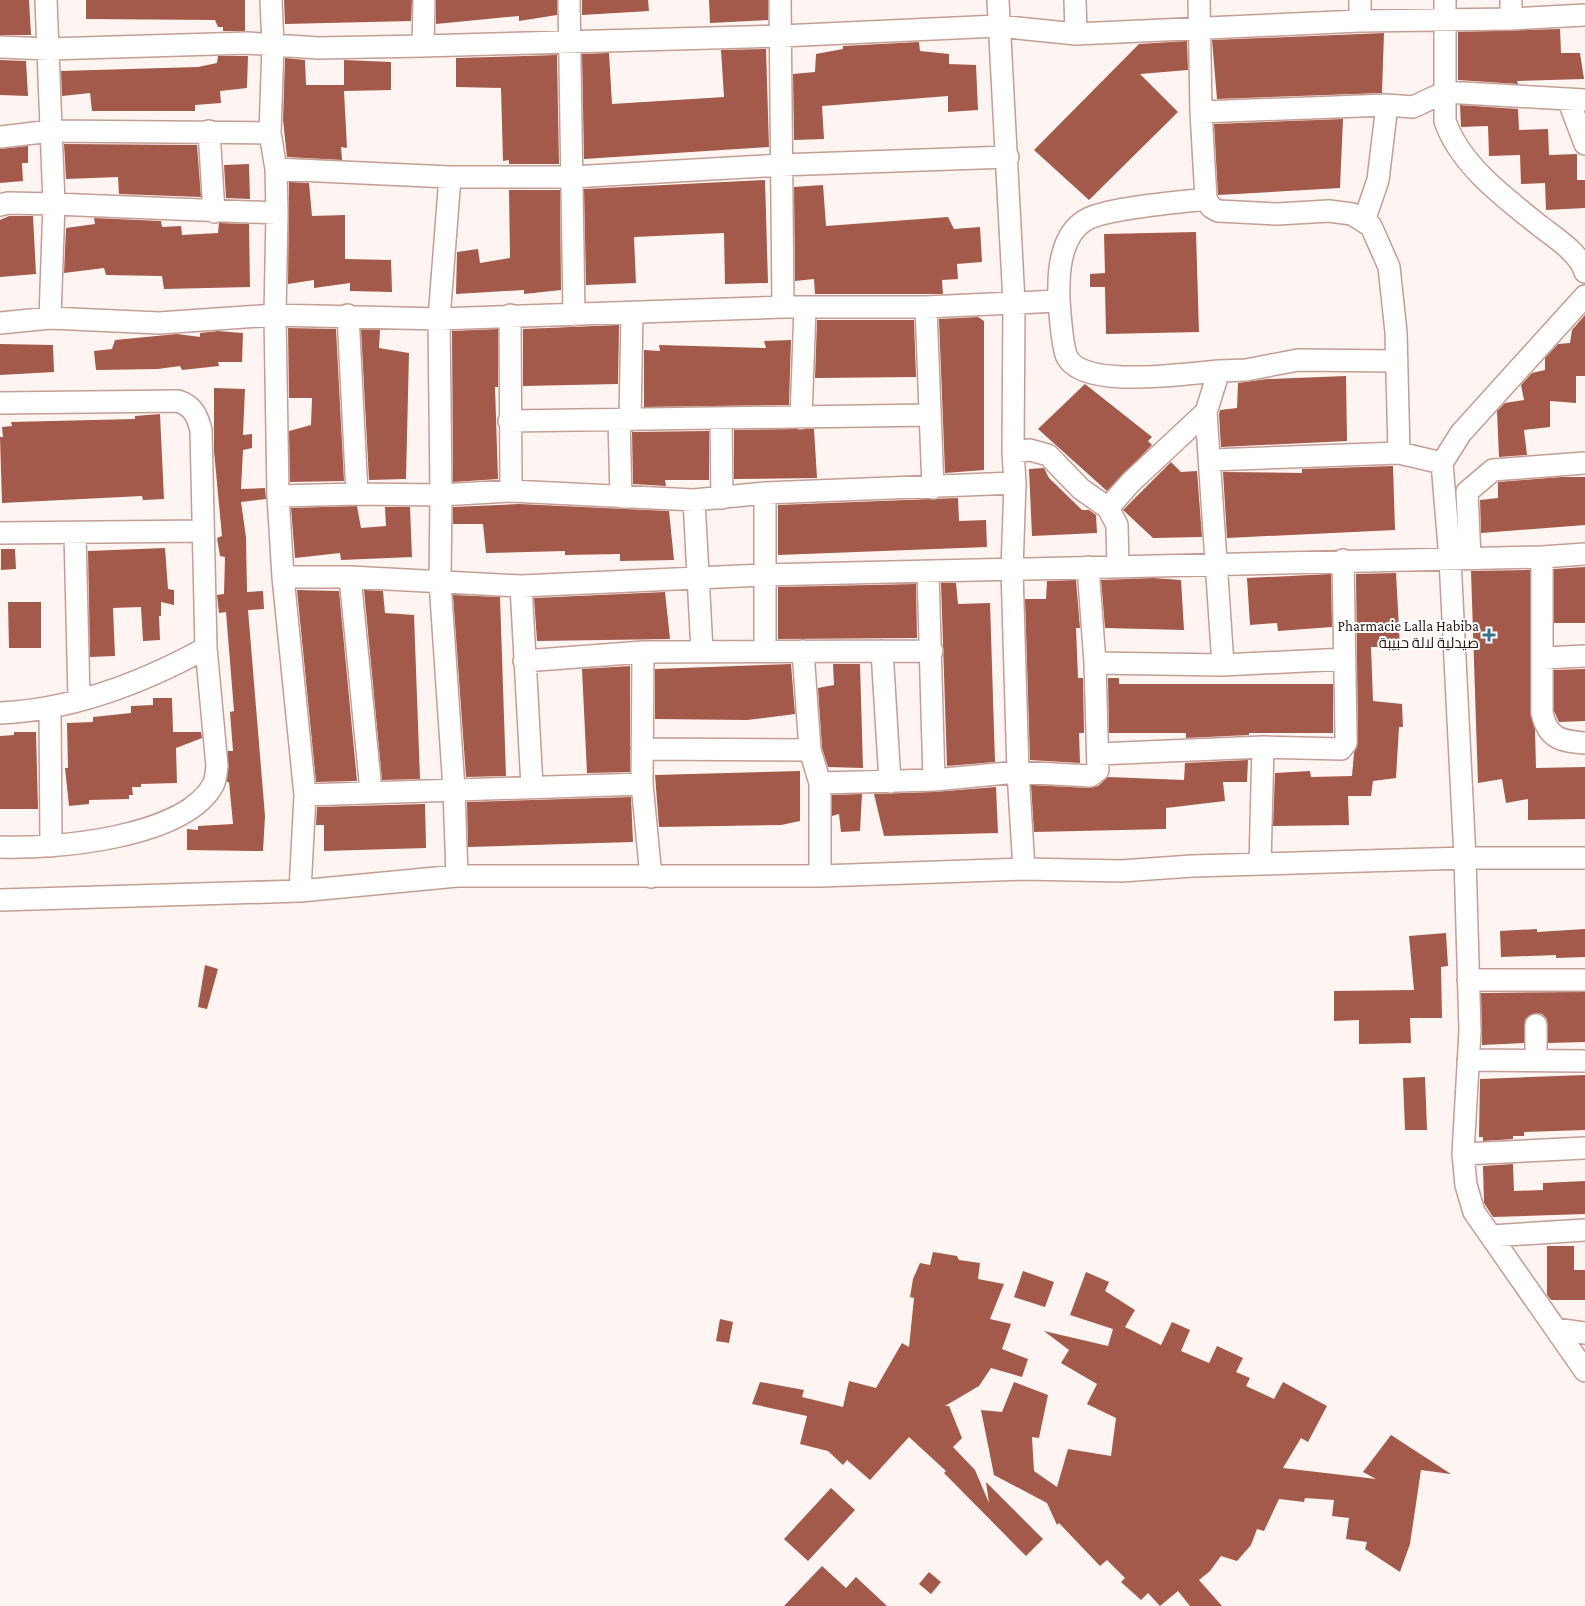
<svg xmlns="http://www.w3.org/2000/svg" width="1585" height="1606" font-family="'Crimson Pro',Cairo,serif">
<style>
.building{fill:#a45a4a}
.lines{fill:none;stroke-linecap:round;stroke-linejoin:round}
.minor-casing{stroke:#c49d94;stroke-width:24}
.minor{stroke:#fff;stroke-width:21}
.poi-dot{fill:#386f8a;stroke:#fff;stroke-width:2}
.labels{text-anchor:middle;stroke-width:4;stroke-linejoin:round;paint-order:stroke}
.poi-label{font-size:15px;fill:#271915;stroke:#fff;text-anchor:end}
</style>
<rect width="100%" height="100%" fill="#fef5f3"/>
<path class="building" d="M0 0H29L31 35H0Z
M86 0H245V31H223V27H218L215 20 86 19Z
M284 0H412L411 21 285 24Z
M436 0H557V15L519 21V16L436 24Z
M582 0H648L649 11 582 15Z
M709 0H768V20L710 23Z
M1560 29 1561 53H1580L1584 79 1517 81 1518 84 1458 80V32Z
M1384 33 1382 93 1217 99 1212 40Z
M1187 41 1188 70 1140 74 1178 112 1089 200 1034 150 1139 44Z
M919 42 920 51 949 54V64L976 65 978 110 948 112V96L822 106 824 139 794 140 793 74 815 72 816 54 843 49V46Z
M766 49 769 147 584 159 582 54 609 53 612 104 724 97 721 50Z
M557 55 559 164H509V160L503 161 501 88 456 87V58Z
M218 56H248L247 88 220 91 221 103 195 105V111H92L90 93 62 96 61 71 198 67 217 63Z
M285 58 305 60 306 85H344V89V60L391 62V90L344 91 347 148 341 147 342 160 287 157 283 120Z
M0 60 26 61 28 96 0 95Z
M1460 105 1518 109 1519 130 1548 129 1549 155 1577 154V180H1585V208L1546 210 1545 183 1521 184 1520 155 1489 156 1488 126 1461 127Z
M1343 119 1340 188 1218 195 1214 124Z
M64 144 197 145 201 197 119 194 118 177 66 179Z
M28 146V163H22L23 181 0 183V149Z
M249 164 250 199 226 198 224 165Z
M765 180 768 283 725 284 724 233 634 237 636 283 586 285 584 189Z
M289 182 309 183 312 216 345 215V259L391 260 392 292 350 291V283L314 288V280L288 284Z
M823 185 826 226 948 217 954 229 980 227 982 262 957 264 958 279 942 280 943 294H815L814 279 795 281 794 187Z
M509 190H560L561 290 524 294V290L456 294 457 252 478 249 480 263 510 258Z
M9 216H33L36 274 0 277V220Z
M94 218 161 221 162 227 181 226 182 235 218 233 219 223 249 224 250 287 164 289 162 276 106 275 104 268 64 273 66 228 95 224Z
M1196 232 1199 332 1106 334 1105 287H1090V274L1105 273 1104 234Z
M1585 315V376H1576V403L1550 401V427L1524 430 1527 455 1499 457 1497 411 1505 403 1524 400 1521 385 1532 373 1545 370V358L1558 344 1570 343 1572 330Z
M978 317 984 321V470L945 473 939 319Z
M817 320H914L916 377 815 378Z
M619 325 618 384 523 386V329Z
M288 328 336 329 344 481 290 482 289 431 311 425 312 398H289Z
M498 329V387H495L498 479 453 482 452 331Z
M361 330H380L379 348 409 353 406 479 369 480Z
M218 331 243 333 242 362H218L219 366 182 370 180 366 158 369 96 370 94 351 112 349 115 340 177 334 200 337V333Z
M791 340 789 405 644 407V350L660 351 659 345 766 348 764 341Z
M0 344 53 345 54 372 0 375Z
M1346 376 1347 441 1221 447 1219 414 1220 410 1237 408 1238 383 1267 379Z
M1085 384 1152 437 1148 441 1152 445 1107 491 1038 429Z
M214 388 245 389 243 435 252 434V448L243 450 241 489 265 488 266 499 241 502 246 537 247 592 263 591 264 609 248 610 265 816 263 851 187 850V829L198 830V826L233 824 229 782H227L228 751H233L230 712 234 711 226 612 219 613 217 595 224 594 225 557 220 556 217 538 222 536 214 451Z
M160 414 164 499 143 500 142 496 2 503 0 437H3L2 427 12 426 11 422 135 419V416Z
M797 429H814L817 478 734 479V430Z
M709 431V480H665L666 486 633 484 632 432Z
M1171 462 1181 472 1197 471 1202 537 1153 538 1123 510Z
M1393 466 1395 530 1227 538 1223 472 1302 473V469Z
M1044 468 1049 478 1082 510H1089L1096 515 1097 533 1032 536 1029 469Z
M1561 477H1585V525L1481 533 1480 500 1498 498V482Z
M958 498 959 521 986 520 987 547 778 555V505Z
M519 504 669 511 674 560 620 561V554L565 555V551L486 553 483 524H453V507Z
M357 506 361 528 386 526 385 507H410L412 557 341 560 340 553 295 558 291 508Z
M165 548 168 589 174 590V605L161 602V616H159L160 640 143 641 141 607 113 608 115 656 90 657 88 551Z
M1 549H15L16 569 1 570Z
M1585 567V623H1554V569Z
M1530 570V713L1535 730 1536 768 1585 767V819L1528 820V799L1506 803 1502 779 1478 783 1471 571Z
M1396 573 1400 647H1371L1373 701 1402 704 1403 727H1399L1396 778 1373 781 1371 796H1348L1349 825 1273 826 1275 773 1310 771 1311 777 1352 776 1354 753 1358 743 1356 574Z
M1331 574 1332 627 1278 631 1277 623 1250 625 1247 578Z
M1153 578 1181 580 1184 630 1105 628 1101 580Z
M1076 580 1080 628H1076L1078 678H1083L1084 733H1079L1080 763 1030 760 1025 599H1046L1047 581Z
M941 583H956L958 604 990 603 995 762 947 766Z
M916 584 917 638 778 639V587Z
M297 590 339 591 357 781 316 782Z
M364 590 383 591 385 613 414 615 420 779 382 780Z
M665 592 670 639 537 641 534 598Z
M453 595 500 597 506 776 466 777Z
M8 602H41V648H9Z
M791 664 795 714 747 720 655 719V669Z
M833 664H860L863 768 828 767 822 748 818 688 834 685Z
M630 666V772L587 773 582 669Z
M1585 669V721L1559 722 1554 711V670Z
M1108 678H1119V684H1333V733H1249V735L1186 738V733H1109Z
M153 698H172L173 732H201L202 738 176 748 177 783 141 784V787H132L133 795H129V799L89 800V804L69 806 65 768H68L67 723 93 722V717L131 713V706L153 705Z
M14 732H36L38 809H0V736L14 735Z
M1248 760 1247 782H1223L1225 801 1166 808V829L1034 832 1031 785 1089 788 1098 786 1108 777 1184 780 1185 763Z
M800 771V821L781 825 659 827 655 775Z
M996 787 998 833 884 836 874 794 934 792Z
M862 794 860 831 841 832 839 814 832 816V795Z
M631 797 633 842 468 847 467 802Z
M425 804 426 848 324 851V825H316L317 807Z
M1537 929V932L1585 929V957L1556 958V955L1501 957 1500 931Z
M1446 933 1448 966 1441 967 1442 1018H1410L1411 1043 1359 1044V1020L1334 1021V991L1414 990 1409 936Z
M205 965 218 969 207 1009 198 1007Z
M1585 992V1042L1548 1043 1547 1019 1542 1014 1536 1013 1525 1019 1524 1043 1482 1045 1481 993Z
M1585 1075V1130L1524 1132V1136H1513V1139L1483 1141V1137H1479L1480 1079Z
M1425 1077 1427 1130H1405L1403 1078Z
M1513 1164 1514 1191 1543 1190V1183L1585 1181V1214L1493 1217 1484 1203 1483 1166Z
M1547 1246H1574V1270H1585V1300H1551L1547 1295Z
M933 1252 957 1256 959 1260 980 1263 978 1279 1004 1284 990 1319 1011 1324 1002 1349 1028 1359 1022 1377 991 1368 979 1386 945 1406H949L962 1438 953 1447 975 1470 989 1503 986 1482 1043 1539 1026 1556 944 1473 946 1471 909 1437 870 1480 847 1460 843 1465 828 1451 800 1444 807 1416 752 1404 760 1382 804 1390 802 1397 843 1407 849 1381 876 1388 902 1343 909 1347 914 1298 910 1297 913 1279 920 1263 930 1265Z
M1023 1271 1054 1282 1045 1307 1014 1297Z
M1086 1272 1109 1282 1105 1291 1135 1310 1125 1327 1161 1345 1172 1322 1190 1330 1181 1351 1209 1363 1217 1346 1243 1358 1236 1372 1250 1378 1246 1386 1274 1399 1283 1382 1327 1406 1308 1442 1301 1438 1283 1468 1376 1479 1363 1472 1391 1435 1451 1474 1421 1470 1410 1544 1400 1572 1365 1549 1367 1542 1346 1539 1349 1518 1332 1516 1334 1500 1305 1498 1304 1502 1279 1499 1264 1531 1257 1529 1251 1545 1237 1561 1221 1556 1210 1571 1199 1580 1222 1606H1190L1178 1591 1160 1606 1148 1593 1141 1600 1121 1582 1125 1578 1107 1560 1100 1566 1059 1523 1057 1525 1047 1503 994 1475 981 1410 1002 1412 1014 1382 1048 1395 1039 1438 1032 1437 1034 1471 1057 1487 1068 1449 1111 1456 1116 1418 1087 1404 1097 1384 1061 1363 1069 1350 1044 1331 1108 1346 1113 1329 1070 1315Z
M720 1319 733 1322 729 1343 716 1341Z
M831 1488 855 1510 808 1561 784 1539Z
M822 1566 846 1588 856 1577 887 1606H784Z
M929 1572 941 1582 931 1594 919 1584Z"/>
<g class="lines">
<defs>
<path id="minor" d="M46 0 54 204 50 318
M271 0 273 46 270 133 276 169 277 213 275 315 278 496 283 577 305 795 300 891
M569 0 574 315
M780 0 783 307
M998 0 1014 302 1013 452 1015 483 1012 570 1018 772 1024 869
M1075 0 1076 34
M1199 0 1201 112 1206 199 1211 207 1218 211 1277 214 1329 211 1352 214 1371 226 1389 267 1396 332 1399 453
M1360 0V21
M1445 0V121C1460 165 1505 198 1540 226 1554 237 1580 253 1585 272
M1511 19V0
M423 46 424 0
M0 47 49 49 247 43 318 48 423 46 781 36 998 26 1076 34 1360 21 1511 19 1585 15
M1568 99 1585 144
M1201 112 1387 105 1413 107 1445 92 1585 100
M209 131 214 212
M0 137 51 131 270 133
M276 169 450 177H572L780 165 1008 157
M450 177 439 319 441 495 440 582 454 789 457 876
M1206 199C1181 202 1102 208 1084 221 1064 234 1059 263 1059 285 1058 297 1062 347 1067 357 1084 390 1187 373 1219 371
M0 205 8 203 54 204 277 213
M1364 221 1378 180 1387 105
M1585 296 1461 433 1442 463 1450 559 1465 858 1470 1031 1463 1154 1466 1185 1474 1212 1585 1371
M926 307 933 488
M348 315 357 494
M510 315 511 491
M0 323 50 318 159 323 275 315 439 319 783 307H926L1058 301
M0 403 178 401C193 406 197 415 201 430L206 648 217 766C216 772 216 780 213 785 184 838 55 849 0 847
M801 418 805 308
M721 419 722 498
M619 420 621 497
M630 420 632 314
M509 421 930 415
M1013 452 1030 450 1048 455 1081 489 1108 508 1117 525 1118 567
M1211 460 1399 453 1442 463
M278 496 357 494 441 495 511 491 694 500 765 493 1015 483
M694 500 702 651
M1108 508 1131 482 1206 412
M0 533 203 531
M75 533 79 699
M1542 557V713C1548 739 1561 741 1585 743
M1470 558 1467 492 1493 470 1585 463
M928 572 934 780
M283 577H350L521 586 763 575 1542 557 1585 554
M350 577 371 791
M521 586 532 786
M765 651V493
M803 651 810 750 820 783V876
M882 651 890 782
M643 652 642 784 651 877
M1543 658 1585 656
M524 661 643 652 932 651
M1095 663 1223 665 1345 659
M1223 665 1206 412 1219 371 1246 370 1298 360 1396 361
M50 707 51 846
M0 713C71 710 144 682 206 648
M642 749 810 750
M1098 754 1263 747 1341 749 1346 743V734L1343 560
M820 783 934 780 1018 772 1090 776 1098 770 1095 663 1088 567
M305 795 642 784
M1260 864 1263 747
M0 900 300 891 457 876H820L1024 869 1121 871 1192 866 1465 858H1585
M1468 980H1585
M1536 1025V1060
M1468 1060 1585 1061
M1463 1154 1585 1148
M1491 1236 1585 1230
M1556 1329 1585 1333"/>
</defs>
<use href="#minor" class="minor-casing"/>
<use href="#minor" class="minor"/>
</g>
<path class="poi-dot" d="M1486.5 627.5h5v5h5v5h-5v5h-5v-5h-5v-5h5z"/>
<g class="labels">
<g class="poi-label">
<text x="1479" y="631">Pharmacie Lalla Habiba<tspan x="1479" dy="17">صيدلية لالة حبيبة</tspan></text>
</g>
</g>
</svg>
